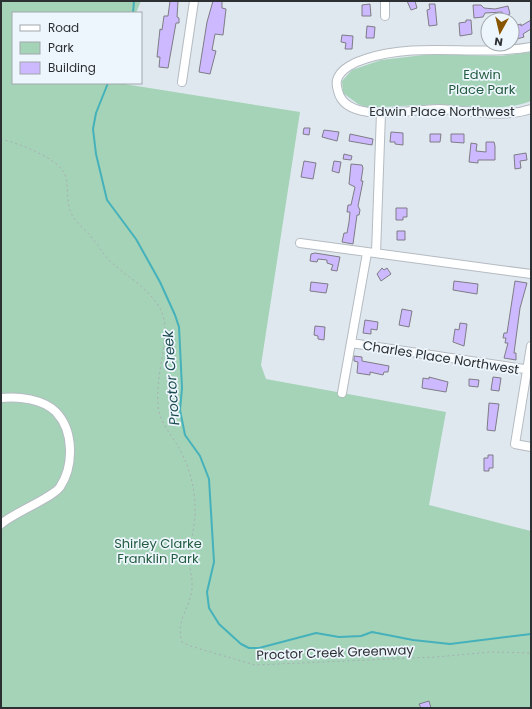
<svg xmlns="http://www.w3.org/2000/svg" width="532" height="709" font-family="Poppins,sans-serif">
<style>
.green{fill:#a5d3b8}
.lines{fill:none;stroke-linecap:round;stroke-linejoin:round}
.stream{stroke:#45b1ba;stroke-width:2}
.building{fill:#ccb9ff;stroke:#7e7c85}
.minor-casing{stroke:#b4bbc2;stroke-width:10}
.path{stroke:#a7aeb3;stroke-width:1;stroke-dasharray:2 3;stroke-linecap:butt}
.minor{stroke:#fff;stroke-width:8}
.labels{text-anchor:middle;stroke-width:3.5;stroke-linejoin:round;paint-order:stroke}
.park-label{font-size:13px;fill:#245d40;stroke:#eef6fd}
.street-label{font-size:13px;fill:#2d3032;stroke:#eef6fd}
.water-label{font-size:14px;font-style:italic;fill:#1c4b4f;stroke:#eef6fd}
</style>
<rect width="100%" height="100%" fill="#e0e8ef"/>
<path class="green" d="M1 1H141L136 13H13V83H118L300 112 261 365 266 379 446 412 429 505 531 531V708H1Z
M531 52V101C503 112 471 106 442 105 418 104 393 107 368 108L358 104 343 93 342 81 352 70 381 60 432 54 501 56Z"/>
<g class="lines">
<path class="stream" d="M133 13 134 1
M108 83 96 113 93 129 96 154 107 200 136 239 160 282 175 315 179 327 182 388 180 410 185 435 200 456 209 479 214 562 207 592 209 608 219 624 241 644 249 648H259L316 633 339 637 361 636 372 632 413 640 450 644 531 634"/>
</g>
<path class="building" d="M170 1H178L177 17 179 18V23H176L168 68 159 67 160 57H157L160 29 162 30 164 16H168Z
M213 1H222V8L226 9 223 35 215 34 212 50 216 51 210 74 199 72 207 22Z
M407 1H415L417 8 411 10Z
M370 4 371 16H362V5Z
M429 4H435L437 25 429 26 427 10 430 9Z
M473 5H481L484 8 495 9 508 6 510 14 503 17 502 12 485 13 483 17 474 18Z
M466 20H471L472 34 460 36 459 23 466 22Z
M531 20V29L523 34 524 37 517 39 514 26 521 24V26Z
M367 26 375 27 374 38H366Z
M342 35 353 36 352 49H345L346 43 341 42Z
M304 128H310L309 135 303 134Z
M324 130 339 132 337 141 322 137Z
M391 132 403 133V145L395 144V142H390Z
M350 134 373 139 372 145 349 141Z
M430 134H441L440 142H430Z
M451 134H464V143L451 142Z
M486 142H494L495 146V160H478V163L469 162 471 143 477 144 476 151 486 152Z
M526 153 527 160 520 161 521 168 515 169 514 155Z
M344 154 352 156 351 160 343 159Z
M304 161 316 163 313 179 301 177Z
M334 161 341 162 339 173 332 171Z
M351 164 362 165 363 168 361 181H363L358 206 360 210 359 215H357L353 244 342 242 344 233H347L349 222 350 212H347L348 205H351L355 187 349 184Z
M396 208H407V217H403V220H396Z
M397 231H405V240H397Z
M315 253 340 257 337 271 331 270 333 265 327 263V260L318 259 317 262 310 261 311 254Z
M382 268 384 270 387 268 391 274 381 281 377 274Z
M454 281 478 284 477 294 453 290Z
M515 281 527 283 520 308 514 353H516V360L504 358 508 343H505L506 338H503L504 333H507Z
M311 282 328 284 326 293 310 291Z
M402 309 412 311 409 327 399 325Z
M365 320 378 322 377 330 371 329V334L363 333Z
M460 323 467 324 464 346 453 342 455 329 459 330Z
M315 326 325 327 324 340 318 339V336L314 335Z
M354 356 362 357V361L389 366 388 372H384L383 375 370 372V375L357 373 358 362 354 361Z
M429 377 448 382 446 392 422 388 423 378 429 379Z
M493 377 501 378 499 391 491 390Z
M469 379 479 380 478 387 469 386Z
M489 403 499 404 495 431 487 430Z
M488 455H493V468H489V471H484V458H488Z
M429 701 431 708H421L419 704Z"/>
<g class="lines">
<defs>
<path id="minor" d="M385 1V16
M531 47C477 57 419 41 365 59 355 62 340 69 337 80 336 84 337 87 338 91 346 125 412 109 438 109 468 110 501 119 531 109
M182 82 194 1
M300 243 531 274
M376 253 381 113
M351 343 531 370
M531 346 515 444 531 447
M342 393 367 253
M1 398C18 396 43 399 56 412 74 431 74 466 60 487 52 498 15 512 1 524"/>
</defs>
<use href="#minor" class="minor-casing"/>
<path class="path" d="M1 139C17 143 63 159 66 178 69 193 65 208 76 221 81 227 88 232 93 239 98 245 102 252 107 258 127 279 164 294 165 328 165 354 154 385 159 412 162 424 171 435 178 446 190 467 196 491 195 515 194 528 191 541 189 554 188 565 193 576 192 587 191 608 175 619 182 642L190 646 255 665 436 657 491 652 531 653"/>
<use href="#minor" class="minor"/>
</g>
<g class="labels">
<g class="park-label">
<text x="482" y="79">Edwin<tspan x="482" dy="15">Place Park</tspan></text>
<text x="158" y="548">Shirley Clarke<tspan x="158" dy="15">Franklin Park</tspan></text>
</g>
<g class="street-label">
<text x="442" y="116">Edwin Place Northwest</text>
<text transform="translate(441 357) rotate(9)" y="5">Charles Place Northwest</text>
<text transform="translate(335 652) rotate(-2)" y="5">Proctor Creek Greenway</text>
</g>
<g class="water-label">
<text transform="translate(171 378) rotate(-94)" y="5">Proctor Creek</text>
</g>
</g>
<rect width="532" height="709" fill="none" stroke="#2d3032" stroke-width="4"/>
<rect x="12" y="12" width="130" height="72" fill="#eef6fd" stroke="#a1a7ac"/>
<rect x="20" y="25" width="20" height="6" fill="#ffffff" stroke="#a1a7ac"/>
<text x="48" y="32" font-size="12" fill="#2d3032">Road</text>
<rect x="20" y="42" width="20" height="12" fill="#a5d3b8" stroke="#a1a7ac"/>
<text x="48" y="52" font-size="12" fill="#2d3032">Park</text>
<rect x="20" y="62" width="20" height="12" fill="#ccb9ff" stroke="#a1a7ac"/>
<text x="48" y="72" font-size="12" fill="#2d3032">Building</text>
<g transform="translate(500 32) rotate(188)"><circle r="19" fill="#eef6fd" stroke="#a1a7ac"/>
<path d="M0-3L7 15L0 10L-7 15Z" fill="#885500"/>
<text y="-6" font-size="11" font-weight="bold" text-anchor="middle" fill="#2d3032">N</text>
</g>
</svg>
